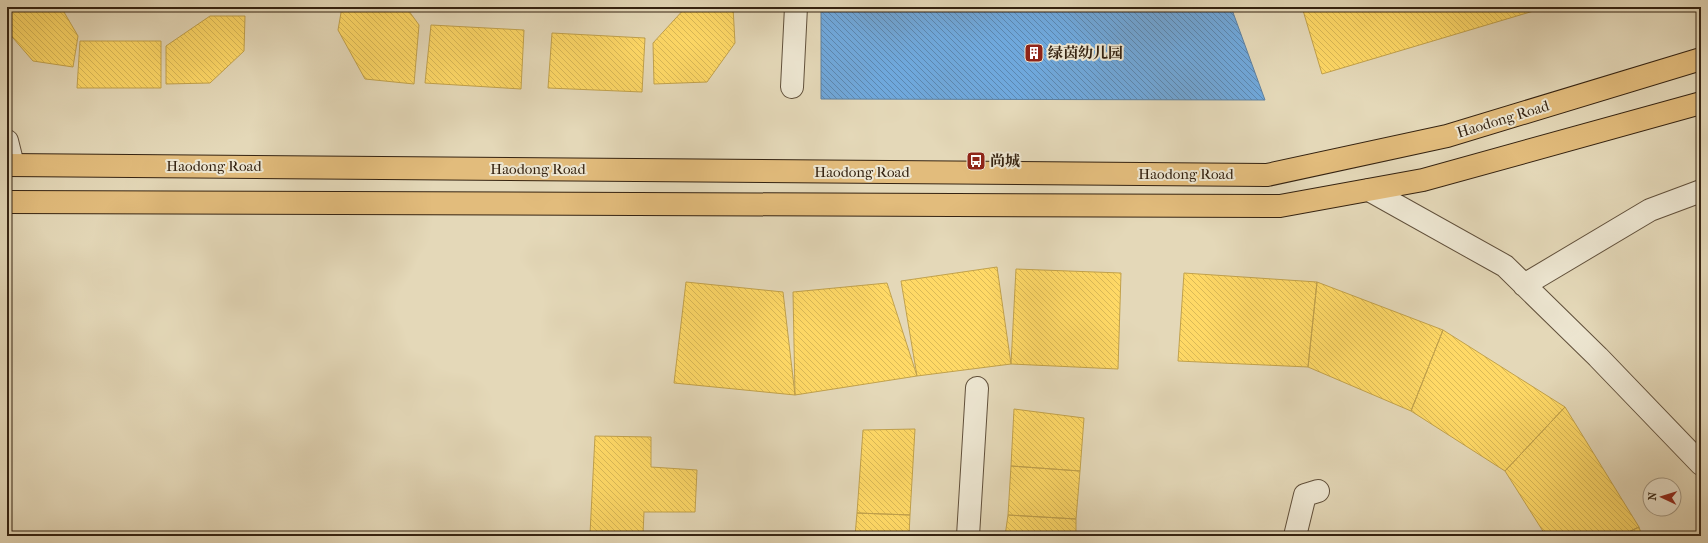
<svg xmlns="http://www.w3.org/2000/svg" width="1708" height="543" font-family="'IM FELL French Canon','Noto Serif SC',serif">
<style>
.homes{fill:url(#homes-back-hatch);stroke:#c2a24c}
.schools{fill:url(#schools-back-hatch);stroke:#5e809f}
.lines{fill:none;stroke-linecap:round;stroke-linejoin:round}
.minor-casing{stroke:#61503b;stroke-width:24}
.major-casing{stroke:#352311;stroke-width:24}
.minor{stroke:#ede6d1;stroke-width:22}
.major{stroke:#e2bc7c;stroke-width:22}
.labels{text-anchor:middle;stroke-width:4;stroke-linejoin:round;paint-order:stroke}
.poi-label{font-size:15px;font-weight:bold;fill:#352311;stroke:#ede6d1;text-anchor:start}
.street-label{font-size:15px;fill:#352311;stroke:#ede6d1}
</style>
<defs>
<pattern id="homes-back-hatch" width="6" height="6" patternUnits="userSpaceOnUse"><rect width="6" height="6" fill="#ffd966"/><path d="M-1 5l2 2M0 0l6 6M5-1l2 2" fill="none" stroke="#dbba57"/></pattern>
<pattern id="schools-back-hatch" width="6" height="6" patternUnits="userSpaceOnUse"><rect width="6" height="6" fill="#6fa8dc"/><path d="M-1 5l2 2M0 0l6 6M5-1l2 2" fill="none" stroke="#5c88b1"/></pattern>
</defs>
<rect width="100%" height="100%" fill="#e4d8b8"/>
<filter id="stains"><feTurbulence type="fractalNoise" baseFrequency=".005" numOctaves="4"/><feColorMatrix values="0 0 0 0 .2 0 0 0 0 .09 0 0 0 0 .02 0 0 0 .5 -.17"/></filter>
<radialGradient id="worn" r=".72"><stop offset=".6" stop-color="#630" stop-opacity="0"/><stop offset="1" stop-color="#630" stop-opacity=".3"/></radialGradient>
<path class="homes" d="M7 7H61L78 36 73 67 33 61 7 31Z
M198 7H249L250 11 198 10Z
M342 7H406L419 25 414 84 365 79 338 30Z
M686 7H733L735 43 707 82 654 84 653 43Z
M1302 7H1547L1322 74Z
M210 16H245L244 51 210 83 166 84V46Z
M431 25 524 30 521 89 425 83Z
M552 33 645 38 642 92 548 88Z
M80 41H161V88H77Z
M997 267 1011 364 917 376 901 281Z
M1016 269 1121 273 1118 369 1011 364Z
M1184 273 1317 282 1308 367 1178 361Z
M686 282 783 292 795 395 674 383Z
M1317 282 1443 330 1411 411 1308 367Z
M887 283 917 376 795 395 793 292Z
M1443 330 1565 407 1505 471 1411 411Z
M1565 407 1639 527 1620 536H1546L1505 471Z
M1014 409 1084 418 1080 471 1011 466Z
M915 429 910 515 857 513 863 430Z
M595 436 651 437V467L697 470 695 512H644L643 534H590Z
M1011 466 1080 471 1076 519 1008 515Z
M857 513 910 515 909 536H855Z
M1008 515 1076 519V536H1005Z
M1639 527 1642 536H1620Z
M590 534H643V536H589Z
M1341 534 1388 536H1341Z"/>
<path class="schools" d="M821 7H1231L1265 100 821 99Z"/>
<g class="lines">
<defs>
<path id="minor" d="M792 87 796 7
M7 141 13 165
M1369 190 1505 266 1598 357 1701 464
M1524 285 1650 210 1701 191
M968 536 977 388
M1295 536 1305 495 1318 491"/>
<path id="major" d="M7 165 1267 175 1447 136 1701 59
M7 202 1280 206 1423 180 1701 103"/>
</defs>
<use href="#minor" class="minor-casing"/>
<use href="#major" class="major-casing"/>
<use href="#minor" class="minor"/>
<use href="#major" class="major"/>
</g>
<defs>
<symbol id="building-square" viewBox="-11 -11 22 22"><rect x="-9" y="-9" width="18" height="18" rx="4" fill="#8f2418" stroke="#ede6d1"/><path d="M-4-6H4V6H1V3H-1V6H-4ZM-2.5-4.3h1.7v1.8h-1.7ZM.8-4.3h1.7v1.8H.8ZM-2.5-1h1.7V.8h-1.7ZM.8-1h1.7V.8H.8Z" fill="#fff"/></symbol>
<symbol id="bus-square" viewBox="-11 -11 22 22"><rect x="-9" y="-9" width="18" height="18" rx="4" fill="#8f2418" stroke="#ede6d1"/><path d="M-5-6H5V4H4V6H2V4H-2V6H-4V4H-5ZM-3.5-4V0h7V-4ZM-3.5 1.2v1.5H-2V1.2ZM2 1.2v1.5H3.5V1.2Z" fill="#fff"/></symbol>
</defs>
<g fill-rule="evenodd">
<use href="#building-square" x="1023" y="42" width="22" height="22"/>
<use href="#bus-square" x="965" y="150" width="22" height="22"/>
</g>
<g class="labels">
<g class="poi-label">
<text x="1048" y="58">绿茵幼儿园</text>
<text x="990" y="166">尚城</text>
</g>
<g class="street-label">
<text transform="translate(1503 119) rotate(-17)" y="5">Haodong Road</text>
<text x="214" y="171">Haodong Road</text>
<text x="538" y="174">Haodong Road</text>
<text x="862" y="177">Haodong Road</text>
<text x="1186" y="179">Haodong Road</text>
</g>
</g>
<rect width="1708" height="543" fill="none" stroke="#e4d8b8" stroke-width="24"/>
<rect x="8" y="8" width="1692" height="527" fill="none" stroke="#352311" stroke-width="2"/>
<rect x="12" y="12" width="1684" height="519" fill="none" stroke="#352311"/>
<g transform="translate(1662 497) rotate(274)"><circle r="19" fill="#ede6d1" stroke="#a39884"/>
<path d="M0-3L7 15L0 10L-7 15Z" fill="#8f2418"/>
<text y="-6" font-size="11" font-weight="bold" text-anchor="middle" fill="#352311">N</text>
</g>
<rect width="100%" height="100%" filter="url(#stains)"/>
<rect width="100%" height="100%" fill="url(#worn)"/>
</svg>
